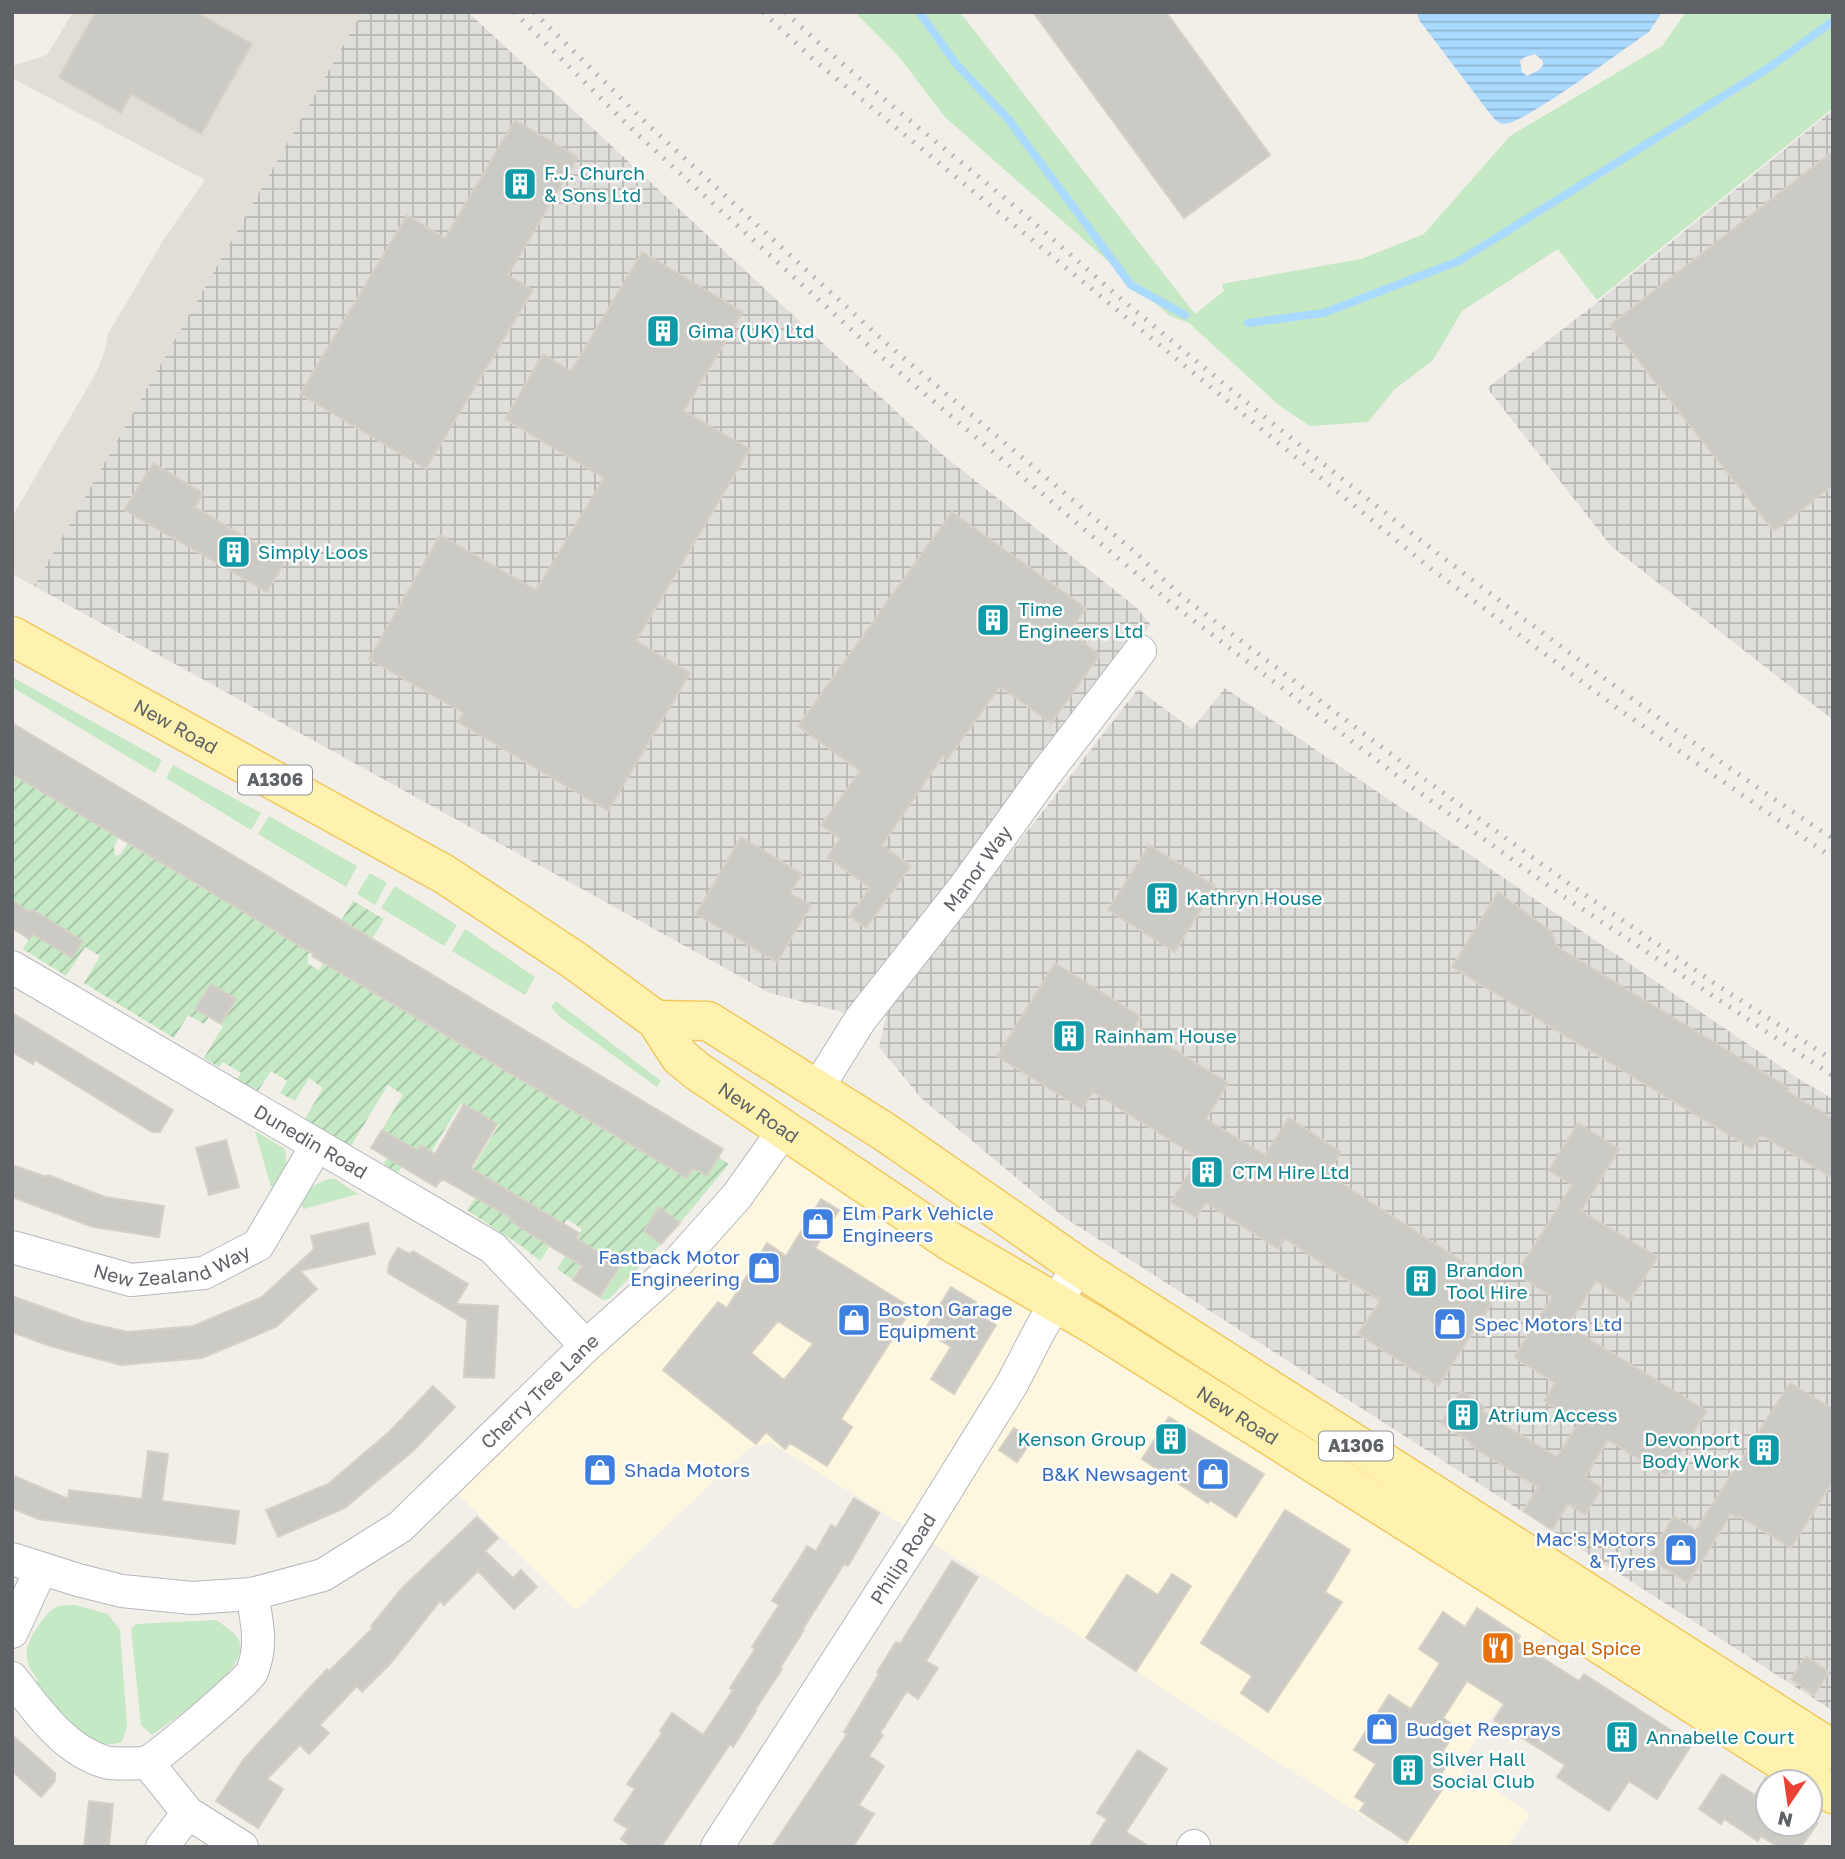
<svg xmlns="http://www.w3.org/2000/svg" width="1845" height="1859" font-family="'Golos Text',sans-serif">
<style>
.commercial{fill:#fef7e0}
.industrial{fill:url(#industrial-grid)}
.education{fill:#e1ded6}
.grass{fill:#c5e8c5}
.garden{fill:url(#garden-furrows)}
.water{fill:url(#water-rules);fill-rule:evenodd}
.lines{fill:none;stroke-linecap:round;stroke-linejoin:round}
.stream{stroke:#aadaff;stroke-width:8}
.building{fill:#cccac5;stroke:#d6d1c6;stroke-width:2;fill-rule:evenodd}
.minor-casing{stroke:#b5b8bc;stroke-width:34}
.major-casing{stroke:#f2c960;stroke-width:41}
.minor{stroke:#fff;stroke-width:32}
.major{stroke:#fff2af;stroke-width:38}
.rail{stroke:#b6b7b8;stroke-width:5;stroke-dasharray:2 9;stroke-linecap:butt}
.labels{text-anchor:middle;stroke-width:5;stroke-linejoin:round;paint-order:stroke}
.shield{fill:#fff;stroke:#8f9295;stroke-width:2}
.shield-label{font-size:18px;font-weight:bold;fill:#5f6368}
.culture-label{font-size:19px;fill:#0d838f;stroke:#fff;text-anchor:start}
.street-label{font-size:19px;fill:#5f6368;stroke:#fff}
.shop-label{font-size:19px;fill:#366cbe;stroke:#fff;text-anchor:start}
.food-label{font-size:19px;fill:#c56008;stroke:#fff;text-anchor:start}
</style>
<defs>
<pattern id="industrial-grid" width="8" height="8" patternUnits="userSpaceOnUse" patternTransform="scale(1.75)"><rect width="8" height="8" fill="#e0deda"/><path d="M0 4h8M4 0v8" fill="none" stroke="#b9b8b5"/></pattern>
<pattern id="garden-furrows" width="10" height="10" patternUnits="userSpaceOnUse" patternTransform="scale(1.75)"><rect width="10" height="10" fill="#c5e8c5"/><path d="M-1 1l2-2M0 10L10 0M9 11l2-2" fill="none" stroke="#a3c0a4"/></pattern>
<pattern id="water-rules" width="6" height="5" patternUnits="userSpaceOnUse" patternTransform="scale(1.75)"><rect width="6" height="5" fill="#aadaff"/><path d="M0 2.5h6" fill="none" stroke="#8eb4d2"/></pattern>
</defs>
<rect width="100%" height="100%" fill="#f1efe8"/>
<path class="commercial" d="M784 1130 1556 1616 1459 1767 1530 1813 1508 1847H1412L931 1542 769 1442 748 1449 576 1611 447 1483Z"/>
<path class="industrial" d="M362 12H468L944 456 1136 607 1151 625 1121 659 856 1016 770 993 34 586Z
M1833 110V720L1611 546 1487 388 1599 301Z
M1225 688 1799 1079 1833 1099V1711L1062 1216 921 1098 879 1047 887 1012 1138 689 1192 729Z"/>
<path class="education" d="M73 12H362L34 586 12 574V517L96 373 105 350 108 334 164 239 205 180 12 78V66L47 55Z"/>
<path class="grass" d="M855 12H960L1195 314 1224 291 1222 284 1361 259 1424 234 1510 136 1662 46 1686 12H1833V108L1597 300 1558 249 1462 311 1433 360 1394 390 1368 422 1310 426 1280 406 1189 323 1170 316 945 117 900 58Z
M12 677 162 760 155 773 12 687Z
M173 765 261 813 251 830 166 778Z
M269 816 357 866 346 887 258 834Z
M370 873 387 883 375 905 357 894Z
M395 886 457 925 444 946 381 908Z
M465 929 535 977 525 995 452 951Z
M556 1001 661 1081 657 1087 560 1017 551 1007Z
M255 1131 285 1149 287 1171 280 1187H271Z
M330 1179H335L358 1194 304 1209 300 1203C307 1189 315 1183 330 1179Z
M644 1231 661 1244 610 1298 606 1300 600 1299Z
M75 1605 108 1614 120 1630 127 1726 122 1742C82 1755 56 1711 33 1684L38 1680C31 1671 25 1661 27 1650 29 1637 46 1610 59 1606 64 1605 70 1605 75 1605Z
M216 1620C241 1637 250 1644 229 1672L233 1677 152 1735 141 1725 131 1629 136 1624Z"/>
<path class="garden" d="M20 764 124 826 114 847 115 856 121 854 134 833 142 838 136 848 151 857 158 847 171 855 165 866 182 876 189 866 201 873 195 884 213 894 220 884 262 909 256 920 273 930 280 920 286 938 303 948 309 939 316 942 308 955V964L319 970 324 962 687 1178 693 1168 707 1176 718 1157 729 1164 680 1223 659 1207 621 1267 591 1248 572 1279 557 1269 582 1229 567 1219 540 1261 523 1247 467 1210 475 1198 460 1189 499 1125 461 1103 417 1175 402 1167 398 1173 384 1164 387 1157 371 1148 403 1095 388 1085 351 1146 305 1119 323 1088 309 1078 295 1101 280 1093 287 1081 271 1071 258 1091 237 1079 241 1073 223 1062 219 1067 204 1058 223 1026 209 1017 204 1024 188 1015 174 1038 84 983 100 956 85 947 66 976 23 949 29 939 14 930 27 910 12 900V775Z
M353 901 384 919 372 939 341 921Z"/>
<path class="water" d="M1417 12H1662L1649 32C1625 48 1525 123 1505 124 1497 124 1492 116 1488 111L1419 20ZM1535 54 1543 61V65L1539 70 1527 76 1522 72 1520 61 1525 57Z"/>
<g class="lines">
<path class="stream" d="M919 12 957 65 1009 120 1131 285 1185 315
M1248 323 1324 313 1459 261 1770 67 1833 21"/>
</g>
<path class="building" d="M96 12H196L252 44 201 134 131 94 121 113 59 77Z
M1033 12H1166L1270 155 1184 218Z
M515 120 578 157 508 275 533 290 426 469 300 394 407 215 445 238Z
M1833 151V485L1774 531 1610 325Z
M642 252 743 312 684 411 750 449 636 641 690 673 608 811 458 722 464 713 369 659 440 535 536 590 604 478 505 419 543 354 571 371Z
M153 463 203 493 195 507 285 561 267 592 124 510Z
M952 512 1086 608 1069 632 1100 655 1051 723 1000 687 947 760 943 756 882 845 911 866 866 928 849 916 870 888 827 857 840 839 821 825 860 771 798 726Z
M12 723 723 1149 707 1176 693 1168 687 1178 312 956 313 954 234 906 12 774Z
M741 837 802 874 790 893 811 905 777 962 696 914Z
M1149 845 1215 886 1175 952 1108 910Z
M1498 892 1552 932 1556 946 1789 1088 1787 1091 1833 1119V1178L1761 1135 1752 1149 1452 967Z
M12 900 30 912 32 909 83 941 72 958 33 934 29 939 12 928Z
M1055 963 1141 1017 1135 1025 1228 1083 1206 1119 1265 1155 1289 1118 1341 1152 1327 1174 1502 1287 1438 1386 1358 1334 1380 1301 1285 1239 1278 1249 1206 1203 1196 1218 1171 1202 1199 1158 1093 1092 1082 1109 997 1056Z
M211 984 236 999 221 1024 195 1009Z
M12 1013 173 1110 160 1132H152L35 1060 33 1064 12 1052Z
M464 1104 497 1124 471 1168 579 1233 576 1238 620 1266 600 1297 573 1280 582 1266 519 1227 509 1219 510 1217 442 1179 436 1187 371 1148 382 1130 417 1150 420 1145 435 1154Z
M1578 1123 1619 1149 1581 1211 1658 1257 1629 1302 1596 1281 1568 1326 1707 1411 1666 1476 1608 1440 1585 1477 1602 1488 1585 1515 1568 1504 1552 1530 1523 1511 1538 1487 1470 1445 1471 1443 1441 1423 1461 1391 1485 1407 1482 1411 1557 1457 1579 1422 1544 1401 1555 1383 1514 1357 1552 1297 1516 1274 1572 1185 1549 1170Z
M226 1140 239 1187 209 1195 196 1148Z
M12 1165 47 1177 48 1175 105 1197 164 1206 159 1237 93 1227 12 1197Z
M821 1199 839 1210 815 1248 912 1308 841 1419 852 1427 827 1466 790 1443 785 1449 766 1432 756 1444 663 1370 718 1302 727 1308 767 1243 786 1256ZM778 1321 813 1344 784 1380 751 1353Z
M659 1207 680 1223 661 1244 644 1231Z
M368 1223 375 1254 300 1271 317 1289 276 1327 202 1358 121 1365 50 1346 12 1332V1296L84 1322 128 1332 193 1326 262 1297 314 1249 311 1236Z
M398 1248 410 1254 413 1251 468 1284 456 1304 498 1306 494 1378 464 1377 467 1320 388 1273 389 1263Z
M951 1287 976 1302 971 1310 996 1325 954 1394 931 1379 951 1347 924 1331Z
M1790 1383 1833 1409V1481L1791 1548 1739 1516 1737 1518 1731 1514 1688 1583 1648 1558 1674 1516 1696 1530Z
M433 1386 455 1407 414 1450 345 1508 278 1537 266 1510 328 1484 389 1432Z
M1169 1417 1264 1474 1236 1517 1210 1500 1208 1503 1142 1459Z
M1014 1428 1032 1440 1017 1462 999 1450Z
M148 1451 168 1454 162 1501 239 1511 235 1544 38 1519 12 1508V1475L68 1499 69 1490 142 1499Z
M854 1498 879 1513 848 1566 844 1564 803 1629 804 1630 780 1668 782 1669 755 1710 756 1711 733 1747 730 1744 661 1847H632L621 1839 628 1829 614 1820 635 1789 627 1784 662 1733 660 1731 672 1713 703 1735 733 1690 730 1688 755 1649 752 1647 779 1605 772 1601 796 1564 807 1546 816 1551 831 1525 836 1528Z
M1285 1510 1350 1550 1325 1592 1342 1602 1268 1712 1241 1693 1252 1676 1201 1643Z
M477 1517 498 1538 485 1551 513 1578 521 1570 537 1587 514 1609 478 1571 444 1605 440 1601 390 1664 362 1692 357 1686 320 1725 329 1733 309 1754 300 1745 267 1779 283 1789 258 1828 216 1801 243 1760 327 1669 329 1671 373 1628 371 1626 402 1588Z
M952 1561 978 1577 926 1661 938 1668 918 1699 907 1691 880 1733 883 1735 869 1756 884 1766 859 1805 874 1814 853 1847H772L847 1734 844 1732 879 1674 877 1672 896 1642 900 1644Z
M1172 1574 1191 1586 1136 1671 1086 1638 1127 1575 1158 1595Z
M1477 1608 1520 1636 1517 1642 1579 1681 1584 1674 1692 1744 1657 1799 1629 1781 1609 1811 1557 1777 1565 1765 1494 1720 1504 1704 1467 1681 1443 1718 1458 1728 1443 1751 1452 1757 1435 1783 1443 1788 1407 1842 1360 1811 1365 1803 1355 1797 1376 1764 1354 1750 1389 1695 1411 1709 1440 1663 1419 1649 1443 1612 1465 1627Z
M1806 1656 1829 1672 1814 1695 1791 1679Z
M12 1735 55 1773V1781L41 1797 12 1771Z
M1138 1750 1167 1769 1126 1832 1150 1847H1089L1107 1819 1097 1813Z
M1722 1774 1755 1795 1766 1777 1768 1778V1824H1817L1801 1847H1778L1761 1836 1758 1841 1724 1819 1721 1824 1699 1809Z
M89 1801 113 1804 109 1847H84Z"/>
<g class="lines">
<defs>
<g id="minor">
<path id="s1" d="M12 967 493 1248 586 1346"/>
<path id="s2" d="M817 1089 860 1020 963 889 1047 772 1140 651"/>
<path id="s3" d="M12 1247 131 1280 204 1273 258 1245 317 1145"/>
<path id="s4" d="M12 1559 78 1580 122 1591 192 1598 252 1594 323 1575 400 1527 586 1346 671 1270 737 1196 784 1130"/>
<path d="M12 1632 41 1569"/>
<path d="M12 1678C37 1710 64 1750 105 1762 111 1764 141 1764 147 1762 158 1758 248 1681 252 1672 263 1644 257 1623 252 1594"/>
<path d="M147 1762 188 1813 242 1847"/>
<path d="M162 1847 188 1813"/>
<path id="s5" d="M717 1847 919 1534 1012 1384 1041 1328 1078 1266"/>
<path d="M1193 1847 1194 1846"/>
</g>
<g id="major">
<path id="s6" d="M12 636 444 874 574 960 656 1020 680 1057 697 1071 951 1242 1096 1326 1550 1612 1833 1794"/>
<path d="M656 1020 708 1021 885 1132 1088 1273 1833 1750"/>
</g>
</defs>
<use href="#minor" class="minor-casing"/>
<use href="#major" class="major-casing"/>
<use href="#minor" class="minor"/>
<use href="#major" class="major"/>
<path class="rail" d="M514 12 636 133 878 354 1172 604 1412 787 1560 894 1833 1076
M534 12 645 122 887 344 1136 553 1179 594 1420 776 1568 883 1717 985 1833 1060
M763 12 814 60 1430 568 1617 708 1833 858
M785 12C864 86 949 151 1031 220 1068 252 1105 286 1143 317 1364 501 1594 678 1833 839"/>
</g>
<defs>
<symbol id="building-square" viewBox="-11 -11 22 22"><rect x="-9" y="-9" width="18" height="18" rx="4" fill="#0f9aa8" stroke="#fff"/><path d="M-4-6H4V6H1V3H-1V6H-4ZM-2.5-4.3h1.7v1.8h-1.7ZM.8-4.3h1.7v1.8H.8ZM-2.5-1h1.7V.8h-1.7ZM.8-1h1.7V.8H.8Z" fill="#fff"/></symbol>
<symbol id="shop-square" viewBox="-11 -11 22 22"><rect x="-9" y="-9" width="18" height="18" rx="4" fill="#3f7fe0" stroke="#fff"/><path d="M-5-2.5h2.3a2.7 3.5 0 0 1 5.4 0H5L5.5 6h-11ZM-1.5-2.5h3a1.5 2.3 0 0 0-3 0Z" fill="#fff"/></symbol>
<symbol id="restaurant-square" viewBox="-11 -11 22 22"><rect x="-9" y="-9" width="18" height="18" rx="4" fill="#e8710a" stroke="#fff"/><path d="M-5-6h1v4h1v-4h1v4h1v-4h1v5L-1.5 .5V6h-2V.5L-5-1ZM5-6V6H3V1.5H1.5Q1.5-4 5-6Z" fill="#fff"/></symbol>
</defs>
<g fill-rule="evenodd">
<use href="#building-square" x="501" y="165" width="38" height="38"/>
<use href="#building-square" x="644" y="312" width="38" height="38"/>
<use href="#building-square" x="215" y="533" width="38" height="38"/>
<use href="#building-square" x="974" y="601" width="38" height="38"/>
<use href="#building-square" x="1143" y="879" width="38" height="38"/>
<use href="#building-square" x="1050" y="1017" width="38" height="38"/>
<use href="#building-square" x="1188" y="1153" width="38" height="38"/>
<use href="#shop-square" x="799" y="1205" width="38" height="38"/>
<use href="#shop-square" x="745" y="1249" width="38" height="38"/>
<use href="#building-square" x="1402" y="1262" width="38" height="38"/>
<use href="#shop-square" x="835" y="1301" width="38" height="38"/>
<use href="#shop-square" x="1431" y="1305" width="38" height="38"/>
<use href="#building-square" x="1444" y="1396" width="38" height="38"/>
<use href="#building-square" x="1152" y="1420" width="38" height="38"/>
<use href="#building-square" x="1745" y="1431" width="38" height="38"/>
<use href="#shop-square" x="581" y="1451" width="38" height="38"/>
<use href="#shop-square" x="1194" y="1455" width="38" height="38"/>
<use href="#shop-square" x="1662" y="1531" width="38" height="38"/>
<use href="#restaurant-square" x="1479" y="1629" width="38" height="38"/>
<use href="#shop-square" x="1363" y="1710" width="38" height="38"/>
<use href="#building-square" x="1603" y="1718" width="38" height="38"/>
<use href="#building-square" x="1389" y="1751" width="38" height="38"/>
</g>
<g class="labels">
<g class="shield">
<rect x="238" y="765.5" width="74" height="29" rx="5"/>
<rect x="1319" y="1431.5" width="74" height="29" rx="5"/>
</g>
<g class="shield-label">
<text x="275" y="786">A1306</text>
<text x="1356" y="1452">A1306</text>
</g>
<g class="culture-label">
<text x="544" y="180">F.J. Church<tspan x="544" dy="22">&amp; Sons Ltd</tspan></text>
<text x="688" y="338">Gima (UK) Ltd</text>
<text x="258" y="559">Simply Loos</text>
<text x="1018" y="616">Time<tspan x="1018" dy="22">Engineers Ltd</tspan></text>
<text x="1186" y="905">Kathryn House</text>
<text x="1094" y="1043">Rainham House</text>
<text x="1232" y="1179">CTM Hire Ltd</text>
<text x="1446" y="1277">Brandon<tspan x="1446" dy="22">Tool Hire</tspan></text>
<text x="1488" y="1422">Atrium Access</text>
<text x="1146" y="1446" text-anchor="end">Kenson Group</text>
<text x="1740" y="1446" text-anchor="end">Devonport<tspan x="1740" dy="22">Body Work</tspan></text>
<text x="1646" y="1744">Annabelle Court</text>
<text x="1432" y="1766">Silver Hall<tspan x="1432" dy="22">Social Club</tspan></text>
</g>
<g class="street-label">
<text dy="7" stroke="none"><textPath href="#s6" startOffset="187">New Road</textPath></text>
<text dy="7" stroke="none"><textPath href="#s2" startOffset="273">Manor Way</textPath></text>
<text dy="7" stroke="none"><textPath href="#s6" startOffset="891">New Road</textPath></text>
<text dy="7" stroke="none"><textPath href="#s1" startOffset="346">Dunedin Road</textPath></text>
<text dy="7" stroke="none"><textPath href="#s3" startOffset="166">New Zealand Way</textPath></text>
<text dy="7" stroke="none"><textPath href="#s4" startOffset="604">Cherry Tree Lane</textPath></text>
<text dy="7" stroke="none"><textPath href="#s6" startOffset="1458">New Road</textPath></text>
<text dy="7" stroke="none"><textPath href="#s5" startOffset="343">Philip Road</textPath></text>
</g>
<g class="shop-label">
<text x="842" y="1220">Elm Park Vehicle<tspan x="842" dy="22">Engineers</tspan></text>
<text x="740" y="1264" text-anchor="end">Fastback Motor<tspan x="740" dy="22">Engineering</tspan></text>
<text x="878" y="1316">Boston Garage<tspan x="878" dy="22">Equipment</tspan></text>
<text x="1474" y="1331">Spec Motors Ltd</text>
<text x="624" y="1477">Shada Motors</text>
<text x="1188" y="1481" text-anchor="end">B&amp;K Newsagent</text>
<text x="1656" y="1546" text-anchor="end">Mac's Motors<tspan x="1656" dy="22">&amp; Tyres</tspan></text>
<text x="1406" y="1736">Budget Resprays</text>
</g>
<g class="food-label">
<text x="1522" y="1655">Bengal Spice</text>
</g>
</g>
<rect width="1845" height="1859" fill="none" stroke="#5f6368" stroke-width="28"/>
<g transform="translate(1789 1803) rotate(193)"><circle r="33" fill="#ffffff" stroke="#bfc1c3" stroke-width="2"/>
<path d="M0-5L12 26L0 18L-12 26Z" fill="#ea4335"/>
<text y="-10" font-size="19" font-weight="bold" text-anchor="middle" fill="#5f6368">N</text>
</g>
</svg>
